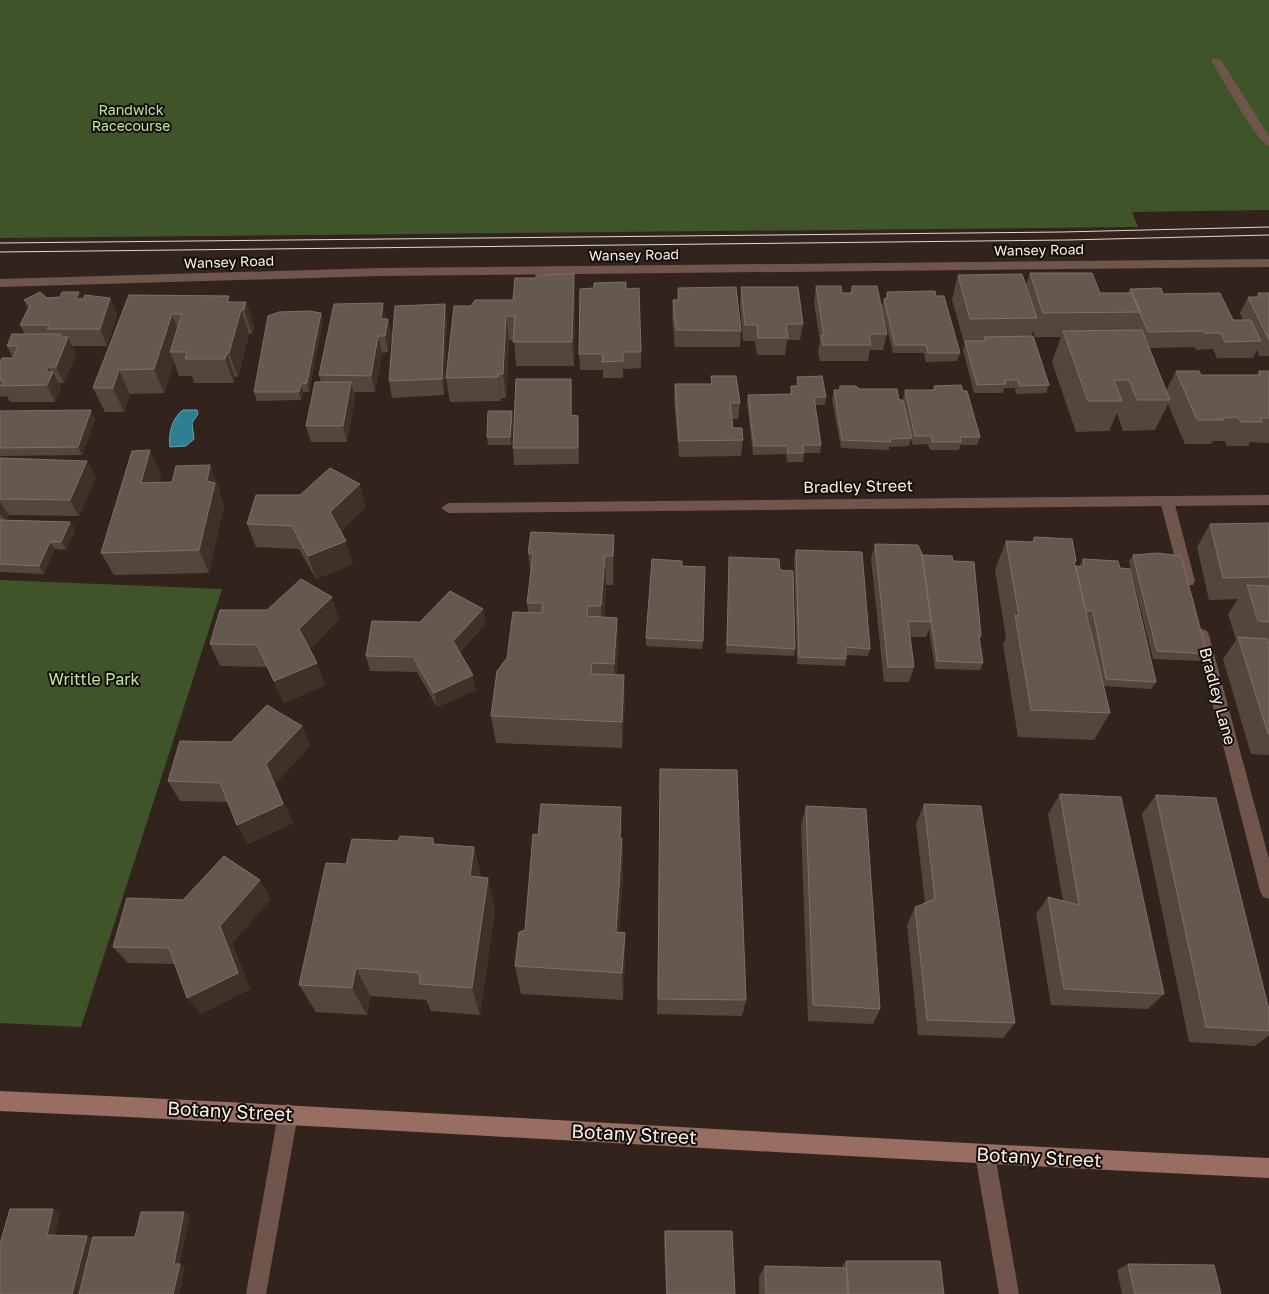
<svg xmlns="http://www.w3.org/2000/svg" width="1269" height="1294" font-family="'Golos Text',sans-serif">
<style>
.green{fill:#40542a}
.water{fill:#2d8092;stroke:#6aa1ac}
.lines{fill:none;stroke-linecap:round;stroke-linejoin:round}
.lane{fill:#70554d;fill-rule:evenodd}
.street{fill:#70554d;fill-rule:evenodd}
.secondary{fill:#986e62;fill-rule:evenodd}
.tram{stroke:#e1d6d1;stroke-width:1}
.wall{fill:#53473c;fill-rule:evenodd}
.shaded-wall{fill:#3f3127}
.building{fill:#65594f;stroke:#7c7067}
.labels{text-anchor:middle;stroke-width:4;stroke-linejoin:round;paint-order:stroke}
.far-park-label{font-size:14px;fill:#bee697;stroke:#150f0b}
.far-street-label{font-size:14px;fill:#f9efea;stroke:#150f0b}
.street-label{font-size:16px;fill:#f9efea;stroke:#150f0b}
.park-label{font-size:16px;fill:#bee697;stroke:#150f0b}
.near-street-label{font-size:19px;fill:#f9efea;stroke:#150f0b}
</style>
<rect width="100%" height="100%" fill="#32241c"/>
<path class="green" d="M0 0H1269V210L1132 212 1138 227 0 238Z
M0 580 222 589 81 1027 0 1023Z"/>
<path class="water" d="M183 410H197L198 414 192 423 194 439 186 446 170 447C168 434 172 418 183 410Z"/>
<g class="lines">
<path class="lane" d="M1213 58 1221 60 1269 136V146C1257 143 1220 74 1211 60Z
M1167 496 1174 501 1195 581 1193 585H1183L1181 581 1160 501Z
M1202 629 1207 631 1209 635 1269 859V899L1263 897 1260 891 1195 635 1197 631Z"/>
<path class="street" d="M1269 259V267L379 276 0 287V279L379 268Z
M1269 495V505L448 513 441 508 448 503Z
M288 1104 295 1107 298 1114 266 1294H246L278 1114 281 1107Z
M985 1145 992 1148 995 1155 1019 1294H999L975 1155 978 1148Z"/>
<path class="secondary" d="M0 1091C423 1110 846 1139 1269 1158V1178C846 1158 423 1130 0 1111Z"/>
<path class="tram" d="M0 243 1062 232 1269 227
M0 252 1068 240 1269 235"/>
</g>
<path class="wall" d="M1030 273 1100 293H1128L1130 289 1163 294 1233 320H1243L1240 313 1248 297H1256L1258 293H1269V356H1260L1257 350 1253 358H1217L1213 349 1196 350 1195 347 1149 348 1166 391 1176 371 1201 375H1257L1259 371H1269V443L1250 442 1248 446H1227L1225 441H1213L1211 444H1185L1168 404 1155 430 1123 431 1117 413 1109 431 1076 432 1052 362 1061 337H1035L1033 331 1031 336 1049 385 1046 393 1016 394 1015 388H1004L1003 393H974L963 350 965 343H964L952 299 958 275 1026 285Z
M574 274 575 298 574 366H516L514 340H509L506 398H501V401L450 402 446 378 471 306 513 300 536 278Z
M816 286 842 293H850L852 286 887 334 883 350H870L868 361H820L818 352 820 341 814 303Z
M741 287 803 324 800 340H787L785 355H757L755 341H743L740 304Z
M678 288 741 331 740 347H675L672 316 673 300H677Z
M626 289 641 352V368L623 369V378H603V370H580L579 354Z
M887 292 936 296 960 353 957 361 926 362 924 353H893L882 307 884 299H885Z
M129 295 231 302H246L254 326 252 334H249L238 377H235L234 383H194L192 376H179L174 362 164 393 130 394 124 412H105L93 388Z
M47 298 83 299 110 298 117 314 107 346H72L76 354 64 383H59L61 388 55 402H10L7 396 1 397 0 394V362L13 358 7 346 25 334 20 325 28 308 24 300Z
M445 304 447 320 444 395 392 398 389 381Z
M321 313 323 321 309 392H303L301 400 257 401 254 392Z
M386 319 392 336 388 352 382 353 375 392H354L355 398 347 442H311L306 426 321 382 319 375Z
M711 376 740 403 738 419H732L733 428 743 440 741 456 679 457 674 400 675 384H711Z
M797 377 826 397 825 405H815L821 445 820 453H804L803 462H787L786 454 753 455 747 403 748 395 790 394 791 386H796Z
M571 379 572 415 578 416 579 464 514 465 513 448Z
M840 386 859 389 899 400 906 413 903 398 905 390H933L934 386 963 391 980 437 977 445H960L959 450H930L928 444 913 445 911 438 909 446 889 447V450L841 448 832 399 834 390H839Z
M0 411 95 419 82 455 0 456Z
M512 411 513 419 511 445H488L487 437Z
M0 458 96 477 79 516 9 515 6 520 70 522 75 530 66 550 55 549 44 574 0 572Z
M161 474 159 482 220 489 219 493 224 506 209 573 114 575 101 553Z
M366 507 341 531 353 564 316 579 299 549 256 547 247 524Z
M1269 523V755L1251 754 1223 659 1236 640 1228 614 1238 599 1209 600 1197 547 1210 524Z
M614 535V564L613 585H606L604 617 617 618 618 646 616 675 625 703 622 748 496 743 491 716 507 658 528 612 527 603 531 574 528 553Z
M1034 537 1076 561 1075 564 1076 567H1079L1083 559 1120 568 1156 682 1151 689 1104 686 1110 713 1094 740 1018 737 1003 644 1006 638 995 570 1006 541 1032 542ZM1088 619H1089L1092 638Z
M875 544 922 555 953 561 981 636 979 641 983 663 980 670 935 669 929 629 926 637H910L914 667 909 682H884L871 559Z
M796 550 870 649 868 656 846 655V659L845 666 797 664 794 558Z
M1133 555 1207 654 1202 661 1153 659 1129 562Z
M729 557 780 570 795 649 794 656 726 653Z
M483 609 485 624 460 652 476 690 437 707 417 672 370 671 366 656 420 622Z
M339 619 310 649 325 685 284 703 267 667 220 666 210 644Z
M646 638 703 641 702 649 646 646Z
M302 726 310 746 275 784 293 823 248 844 237 825 228 802 180 801 168 781 231 742Z
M660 769 746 1000 742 1016 657 1014Z
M1060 794 1164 994 1148 1009 1051 1005 1036 914 1048 897 1063 901 1048 814Z
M1156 795 1269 1010V1035L1255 1046 1189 1042 1142 814Z
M924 804 1015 1023 1003 1038 918 1035 907 925 915 907 925 903 916 824Z
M806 806 880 1009 873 1024 808 1021 801 825Z
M433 838 435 844 474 847 481 877 495 909 480 1015 431 1011 426 1000 370 996 367 1015 316 1012 299 985 346 864 398 841Z
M621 839H622L623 871 619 932 625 933V962L623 1000 521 994 515 966 525 930Z
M271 899 232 943 250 989 201 1014 175 964 128 963 113 947 183 900Z
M665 1231 735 1294H666L664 1241Z
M846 1261 944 1294H759V1277L765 1266 841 1268Z
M1128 1264 1221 1294H1122L1117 1270Z"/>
<path class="shaded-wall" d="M574 274 575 298 574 366 572 342Z
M79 292 87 308 76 299Z
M229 296 237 320 227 302Z
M110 298 117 314 107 346 100 329Z
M246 302 254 326 252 334 244 310Z
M383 303 386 320 381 319Z
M445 304 447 320 444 395 442 379Z
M241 310 249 334 238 377 229 353Z
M321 313 323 321 309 392 307 383Z
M172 314 181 338 170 352 174 362 164 393 154 369Z
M506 316 509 340 506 398 503 374Z
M388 319 392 336 388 352 385 336Z
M61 334 66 343 68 337 76 354 64 383 56 367Z
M378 336 382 353 375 392 371 376Z
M227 353 235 377 234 383 225 359Z
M48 367 52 374 53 372 61 388 55 402 47 385 46 372Z
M119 370 130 394 124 412 113 388Z
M498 374 501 398V401L498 377Z
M571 379 572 395V431L571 415Z
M351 382 355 398 347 442 343 426Z
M301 384 303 392 301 400 299 392Z
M91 410 95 419 82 455 78 447Z
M512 411 513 419 511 445 510 437Z
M150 450 161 474 152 506 141 483Z
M87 461 96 477 79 516 70 500Z
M210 465 220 489 219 493 224 506 209 573 199 550 207 481Z
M360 484 366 507 337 535 330 512Z
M0 501 9 515 6 522 0 513Z
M70 522 75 530 66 550 61 542Z
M614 535V564L613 585V556Z
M346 541 353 564 316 579 308 556Z
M50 542 55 549 44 574 39 566Z
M605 556 606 585 602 635 601 606Z
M332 597 339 619 308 651 299 629Z
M483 609 485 624 456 656 453 641Z
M617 618 618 646 614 692V664Z
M317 663 325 685 284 703 274 681Z
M473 675 476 690 437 707 434 693Z
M624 675 625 703 622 748V722Z
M302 726 310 746 275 784 293 823 248 844 237 825 266 764Z
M621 807 623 871 617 961 616 932Z
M474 847 481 879 470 876Z
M488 878 495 909 480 1015 472 988Z
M260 880 271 899 232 943 250 989 201 1014 187 998 220 926Z
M625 933V962L623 1000 622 973Z
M356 968 370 996 367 1015 352 988Z
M53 1209 60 1213 54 1239 47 1235Z
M184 1212 190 1215 180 1264 185 1267 180 1294H173L174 1264Z
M87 1236 93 1239 79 1294H72Z"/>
<path class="building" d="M1030 273H1092L1100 293H1132L1141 312 1043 313Z
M574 274 572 342H513L515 316H506L503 374H498V377L446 378 454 306H471L475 300H513L515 278H536V275Z
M1022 274 1037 318 970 319 958 275Z
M626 282V289L639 288 641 352H623V361L602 362 603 354H579L580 289 594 288V283Z
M816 286H841L842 293H852V286H877L887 334H869L871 345H823L821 335 824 336Z
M736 287 741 331 676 330 673 300H679L678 288Z
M741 287H798L803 324H786L788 338H758L757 325H745Z
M1161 288 1163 294 1220 293 1233 320H1251L1261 341 1225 342 1221 333H1204L1203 331 1148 332 1130 289Z
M935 291 936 296H944L960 353H928L926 345H895L884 299 888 298 887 292Z
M40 292 47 298 60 297 62 292H79L76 299H83L85 295 110 298 100 329H47L49 325H20L30 305 24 300Z
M1258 293H1269V340L1248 297H1260Z
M129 295 229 296 227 302H246L244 310H241L229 353H227L225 359H185L187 352H170L182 314H172L154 369 119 370 113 388H93Z
M383 303 381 319H388L385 336H378L371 376 319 375 334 304Z
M445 304 442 379 389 381 395 306Z
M309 311 321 313 307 383 301 384 299 392H254L268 316 279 312Z
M1142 330 1170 400H1137L1129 380H1114L1122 401H1088L1063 331Z
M12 334H61L60 337H68L56 367H48L46 372H53L47 385 1 386 4 380H0V362L2 358H13L18 346H7Z
M1033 336 1049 385 1019 386 1018 380H1005L1006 384 977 385 965 341H985L984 337Z
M1176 371H1199L1201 375H1260L1259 371H1269V418H1260L1262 422H1241L1238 417 1223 418 1224 420H1197Z
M711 376H736L740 403H730L733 428H742L743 440 679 441 675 384H712Z
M822 376 826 397H814L821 445H803L804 453H788L787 446H754L748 395 792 394 791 386H799L797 377Z
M516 379H571V415L578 416V448H513Z
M315 382H351L343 426H306Z
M961 385 963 391H967L980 437H960L961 442H932L931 436H915L905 390H935L934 386Z
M840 386H856L859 389H897L899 400H903L912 438 890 439 891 442 842 440 834 390H840Z
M91 410 78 447 0 448V411Z
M488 411H512L510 437H487Z
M150 450 141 483 172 482 176 466 210 465 207 481 215 483 199 550 101 553 132 451Z
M0 458 87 461 70 500 0 499Z
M330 468 360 484 330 512 346 541 308 556 292 526 247 524 256 495H300Z
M0 520 70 522 61 542H50L39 566 0 564Z
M1269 523V577L1223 578 1210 524Z
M531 532 614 535 613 556H605L601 606H588L587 616 617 618 614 664 592 663 591 674 624 675 622 722 491 716 497 671 507 658 513 612 542 613 543 603H527L533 554 528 553Z
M1034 537 1072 539 1076 561H1074L1110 713 1031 710 1015 615 1019 616 1006 541 1034 542Z
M875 544 918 545 922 554 931 622 908 621 914 667H888Z
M796 550 862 552 870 649 846 647V659L799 657Z
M1158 553 1181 556 1207 654 1157 651 1133 555Z
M922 555 952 556 953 561 974 562 981 636H979L983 663 937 661Z
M729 557 779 559 780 570 793 571 795 649 727 645Z
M652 559 682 561V566L705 567 703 641 646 638Z
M1083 559 1118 561 1120 568 1130 569 1156 682 1106 679 1093 611H1086L1077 572 1076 566 1084 567Z
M301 579 332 597 299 629 317 663 274 681 257 645 210 644 220 610H267Z
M1247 585 1269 586V622L1258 621Z
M450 591 483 609 453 641 473 675 434 693 413 657 366 656 372 621 420 622Z
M1238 637 1267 639 1269 643V734H1268Z
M267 705 302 726 266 764 283 804 237 825 220 783 168 781 180 741 231 742Z
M660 769 737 770 746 1000 658 999Z
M1060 794 1121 797 1164 994 1064 989 1048 897 1079 905Z
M1156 795 1216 798 1269 1010V1031L1206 1027Z
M541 804 621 807 620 838 622 839 616 932 625 933 622 973 515 966 519 932 525 930 533 834 538 835Z
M924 804 981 806 1015 1023 927 1020 915 907 935 899Z
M806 806 866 809 880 1009 813 1005Z
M400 836 433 838 432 844 474 847 470 876 488 878 472 988 420 984 419 973 356 968 352 988 299 985 326 863 346 864 352 839 398 841Z
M224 856 260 880 220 926 238 973 187 998 169 948 113 947 127 898 183 900Z
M10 1209H53L47 1235 87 1236 72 1294H0V1244Z
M141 1212H184L174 1264H180L173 1294H79L93 1237H135Z
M665 1231H732L735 1294H667Z
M846 1261H940L944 1294H849Z
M1128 1264 1214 1265 1221 1294H1135Z
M765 1266 846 1268 848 1294H766Z"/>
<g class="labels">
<g class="far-park-label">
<text x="131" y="115">Randwick<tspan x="131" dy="16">Racecourse</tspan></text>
</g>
<g class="far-street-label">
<text transform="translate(1039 250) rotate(-1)" y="5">Wansey Road</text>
<text transform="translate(634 255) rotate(-1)" y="5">Wansey Road</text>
<text transform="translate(229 262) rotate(-2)" y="5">Wansey Road</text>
</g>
<g class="street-label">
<text transform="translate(858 486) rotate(-1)" y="6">Bradley Street</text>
<text transform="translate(1218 696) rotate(75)" y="6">Bradley Lane</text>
</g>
<g class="park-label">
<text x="94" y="685">Writtle Park</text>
</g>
<g class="near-street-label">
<text transform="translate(230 1111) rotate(3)" y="7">Botany Street</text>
<text transform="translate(634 1134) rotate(3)" y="7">Botany Street</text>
<text transform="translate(1039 1157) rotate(3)" y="7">Botany Street</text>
</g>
</g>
</svg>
